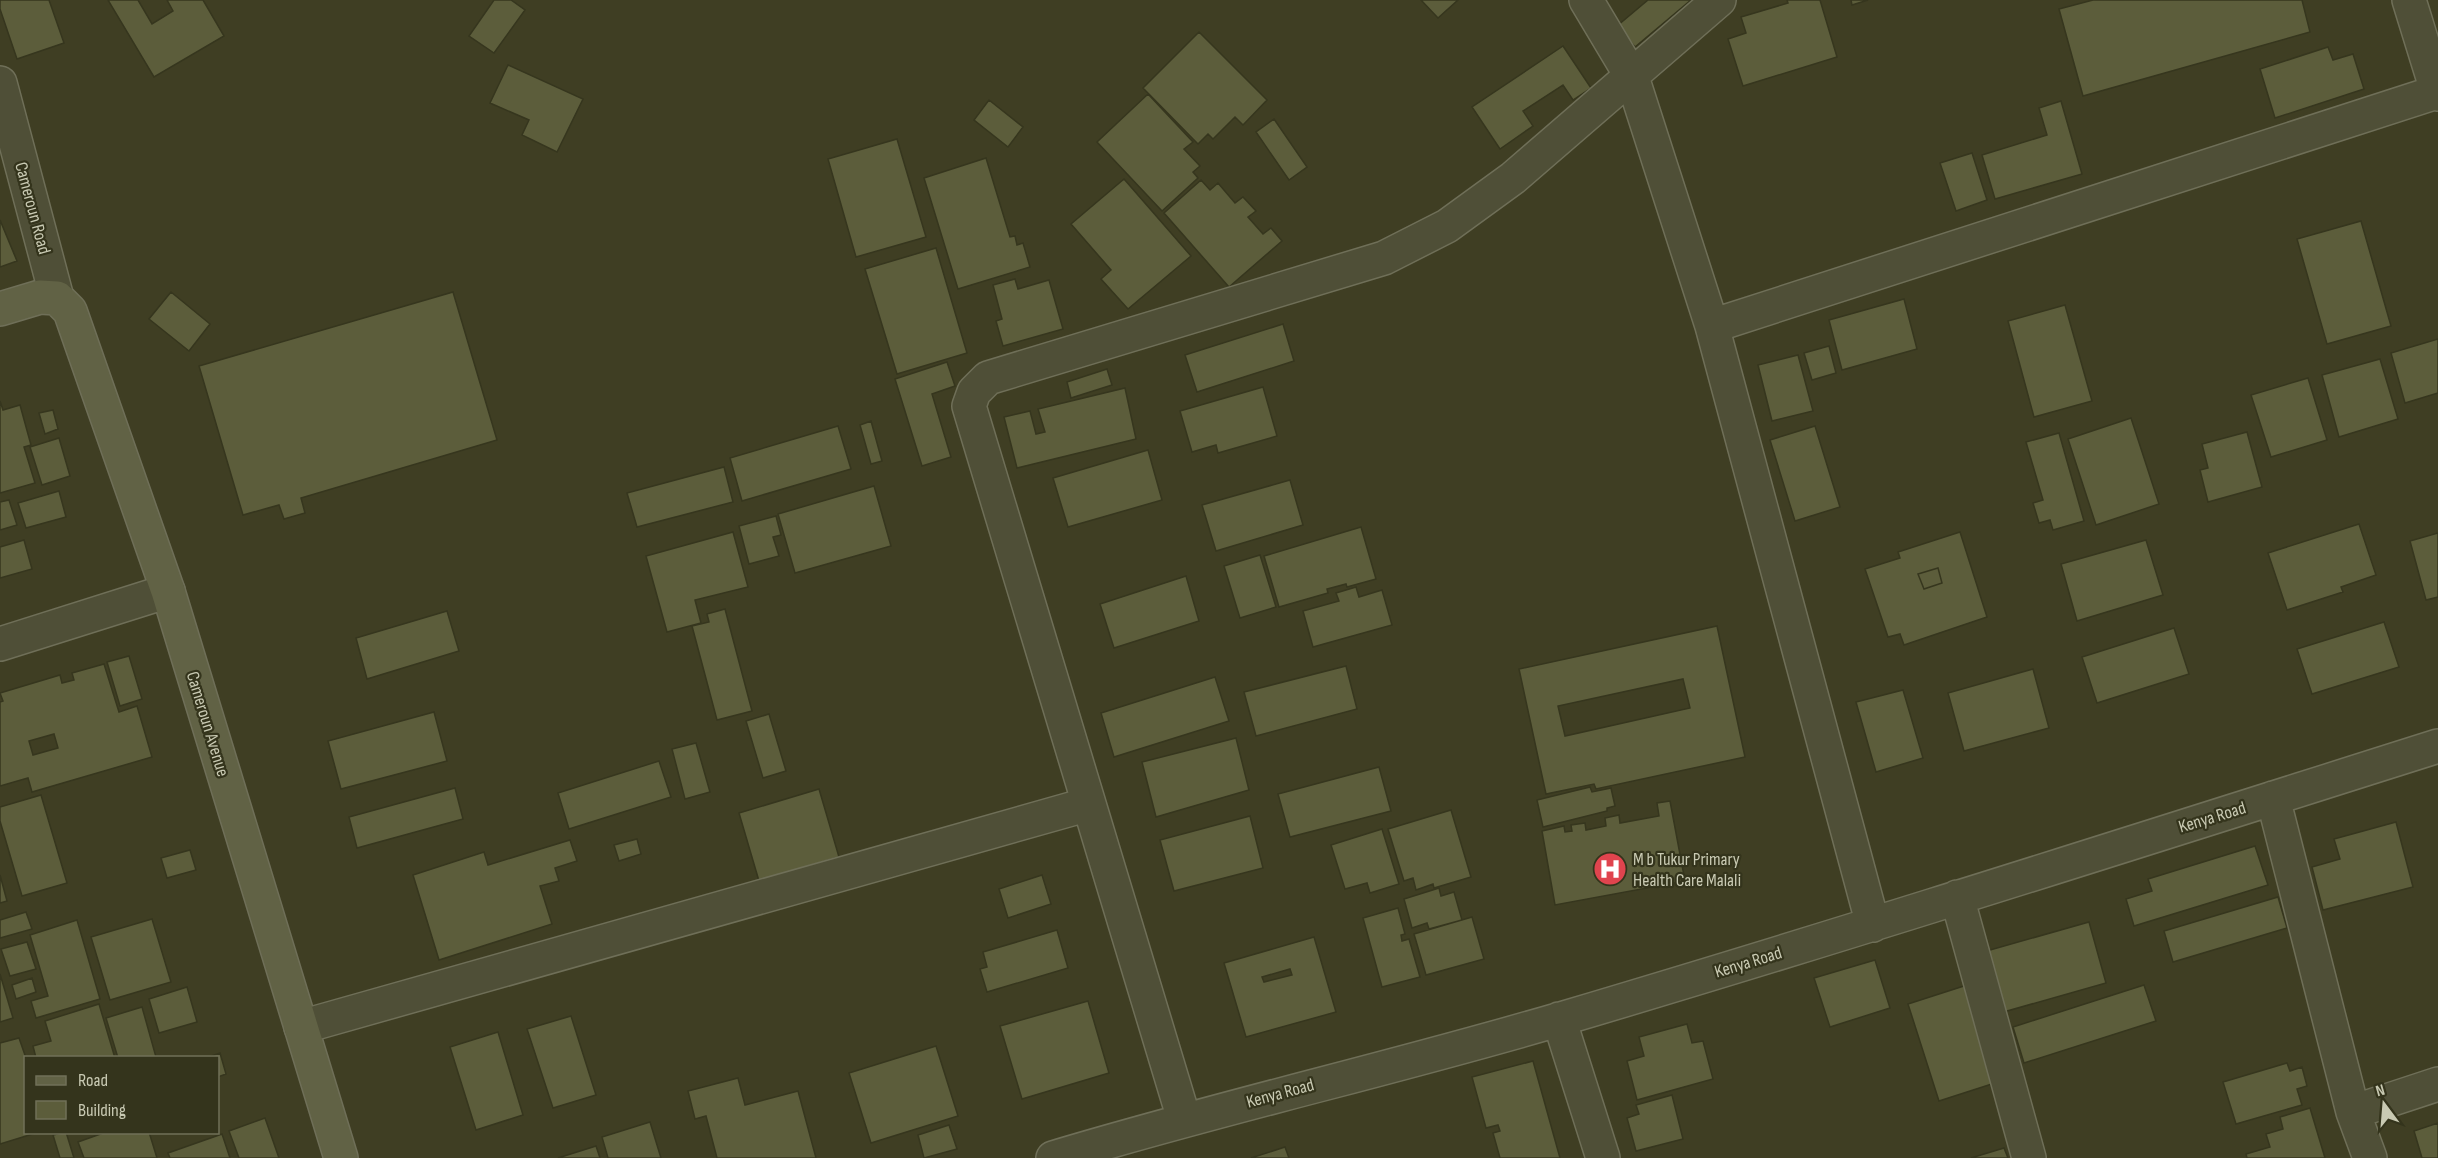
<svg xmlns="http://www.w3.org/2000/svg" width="2438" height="1158" font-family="'Sofia Sans Condensed',sans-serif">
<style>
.building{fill:#5c5d3b;stroke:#36361e;stroke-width:1.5;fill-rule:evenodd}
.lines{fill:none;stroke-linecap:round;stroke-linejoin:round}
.street-casing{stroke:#6f6f58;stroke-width:36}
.secondary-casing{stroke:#6f6f58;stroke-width:36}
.street{stroke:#4f4f37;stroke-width:33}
.secondary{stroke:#616245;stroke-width:33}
.labels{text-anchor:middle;stroke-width:4.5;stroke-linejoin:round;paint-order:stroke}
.street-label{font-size:18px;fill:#c9cab3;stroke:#34341c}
.poi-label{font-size:18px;fill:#c9cab3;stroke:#34341c;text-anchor:start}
</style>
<rect width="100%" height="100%" fill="#3f3e23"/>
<path class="building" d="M0 0H49L64 43 17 59 0 9Z
M108 0H138L152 24 173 11 167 0H203L224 36 154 77Z
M494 0H511L525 10 494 53 469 36Z
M1421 0H1458L1438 18Z
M1648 0H1691L1635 47 1617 26Z
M1787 0H1820L1837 57 1743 86 1728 39 1746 33 1741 17 1788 3Z
M1851 0H1868L1852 5Z
M2093 0H2302L2310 32 2083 96 2059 9Z
M1199 32 1267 100 1243 125 1235 117 1213 139 1208 134 1198 144 1143 88Z
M1563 46 1591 88 1573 100 1563 85 1523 111 1533 126 1500 149 1472 107Z
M2328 47 2333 60 2353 54 2364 89 2275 118 2260 69Z
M508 65 583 99 557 152 522 135 529 120 490 103Z
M1148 94 1193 142 1184 149 1200 166 1193 172 1198 178 1162 211 1097 142Z
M989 100 1023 127 1008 147 974 120Z
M2061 101 2082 174 1995 199 1982 155 2047 135 2039 108Z
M1274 119 1307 167 1289 180 1256 132Z
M897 139 926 237 856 257 828 159Z
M1972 153 1987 200 1956 211 1940 163Z
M986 158 1010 237 1015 236 1017 245 1023 243 1030 267 958 289 924 178Z
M1124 179 1191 256 1128 309 1101 279 1111 270 1071 224Z
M1201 180 1210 190 1218 183 1235 203 1243 197 1256 211 1248 217 1263 234 1271 228 1282 241 1229 287 1164 213Z
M0 220 17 261 0 267Z
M2361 221 2391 326 2327 344 2297 239Z
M936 248 967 353 897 374 865 269Z
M1015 279 1018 289 1049 280 1063 329 1003 346 996 321 1002 319 993 285Z
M171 292 210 324 189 351 149 319Z
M453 292 497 440 301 498 305 513 284 519 279 505 243 515 199 366Z
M1904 299 1917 349 1842 370 1829 320Z
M2065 305 2092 401 2034 417 2008 321Z
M1283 324 1294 361 1197 392 1185 355Z
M2438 339V393L2405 403 2391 353Z
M1829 346 1836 373 1812 380 1804 353Z
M1798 355 1813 411 1772 421 1758 365Z
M2380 359 2398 419 2339 437 2322 375Z
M947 362 955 386 932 394 951 457 922 466 895 379Z
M1107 369 1112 385 1071 398 1067 382Z
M2308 378 2327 440 2271 457 2251 395Z
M1263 387 1277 436 1218 453 1216 445 1192 452 1180 411Z
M1125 388 1136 439 1017 468 1004 417 1030 411 1036 434 1045 432 1038 409Z
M0 401 3 410 20 405 31 445 24 447 35 483 0 493Z
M53 410 58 429 45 434 39 413Z
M2131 418 2159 504 2096 525 2068 439Z
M871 421 882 461 871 464 860 425Z
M838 426 851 469 742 501 730 458Z
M1815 426 1840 507 1795 521 1770 440Z
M2247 432 2262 487 2208 502 2200 470 2208 468 2202 444Z
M2059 433 2084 521 2053 530 2050 520 2039 523 2033 503 2043 500 2026 442Z
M59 438 70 476 42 485 30 447Z
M1148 450 1162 500 1068 527 1053 478Z
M724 467 733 502 637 527 627 493Z
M1290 480 1303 525 1216 551 1202 505Z
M874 486 891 546 795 573 778 514Z
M59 491 66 517 26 528 18 503Z
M9 500 17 525 0 530V502Z
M776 516 781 535 773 537 779 556 749 564 739 526Z
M2359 524 2376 575 2341 587 2343 592 2287 610 2268 553Z
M1361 527 1376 579 1347 587 1346 584 1327 589 1328 593 1279 607 1264 556Z
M733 532 748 587 695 600 701 623 667 632 646 556Z
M1960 532 1987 617 1904 645 1900 634 1888 637 1865 569 1900 558 1898 552ZM1938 568 1942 583 1924 589 1918 574Z
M2438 533V597L2426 600 2410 541Z
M24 540 32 569 0 578V547Z
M2146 540 2163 595 2077 621 2061 564Z
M1260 555 1276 607 1240 618 1224 566Z
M1938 568 1942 583 1924 589 1918 574Z
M1186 576 1199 621 1114 648 1100 604Z
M1356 587 1359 597 1382 590 1392 625 1313 647 1303 611 1339 601 1336 593Z
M725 609 752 711 717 720 692 626 709 622 707 614Z
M447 611 459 651 367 679 356 638Z
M2384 622 2399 667 2312 694 2297 649Z
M1717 626 1745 757 1596 789 1594 784 1546 794 1519 669ZM1683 679 1690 708 1565 736 1558 706Z
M2174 628 2189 674 2097 703 2082 657Z
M129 656 142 699 120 706 107 662Z
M104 664 119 712 137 706 152 757 32 792 28 778 0 786V702L3 701 0 693 60 675 62 683 74 680 72 673ZM54 734 58 748 33 755 29 741Z
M1346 666 1357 709 1256 736 1244 692Z
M2033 669 2049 728 1964 751 1948 693Z
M1215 677 1229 721 1114 757 1101 713Z
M1903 690 1923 758 1876 772 1856 702Z
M434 712 447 761 341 789 328 741Z
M769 714 786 771 763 778 746 721Z
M1236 738 1249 790 1156 817 1142 762Z
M696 743 710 792 685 799 672 749Z
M659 761 671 797 569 829 558 793Z
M1379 767 1391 811 1290 837 1278 794Z
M1590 787 1592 792 1611 788 1615 806 1607 808V811L1543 827 1537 800Z
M455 788 463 819 357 848 349 817Z
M819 789 839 857 759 881 739 813Z
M41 795 67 883 22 896 0 821V807Z
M1670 801 1685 881 1555 905 1542 831 1564 826 1565 832 1572 831 1571 825 1585 823 1586 830 1606 826 1605 818 1619 815 1620 823 1659 816 1657 803Z
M1451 810 1471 877 1434 888 1433 884 1416 890 1413 878 1404 881 1388 829Z
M1250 816 1263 868 1174 891 1160 840Z
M2396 822 2413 887 2323 910 2312 867 2340 859 2334 839Z
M1382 829 1399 884 1370 893 1367 883 1345 889 1331 845Z
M637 839 641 854 619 861 614 845Z
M570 840 577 861 555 868 559 881 540 886 552 924 439 960 413 875 484 852 488 865Z
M2255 846 2268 885 2134 926 2126 899 2152 891 2148 879Z
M190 850 196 870 167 878 161 858Z
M0 875 7 901 0 903Z
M1042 875 1051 904 1008 918 999 889Z
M1439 888 1441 896 1454 892 1462 920 1429 929 1427 923 1412 928 1404 899Z
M2278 897 2287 928 2173 962 2164 931Z
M1398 908 1405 934 1401 935 1402 941 1409 939 1420 977 1382 987 1363 918Z
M26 912 32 929 0 938V920Z
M1472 917 1484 959 1426 975 1414 934Z
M152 919 171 982 110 1000 91 937Z
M77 920 100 999 36 1018 31 1001 48 996 30 935Z
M2089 922 2106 983 2000 1013 1983 952Z
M1057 930 1068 968 987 992 980 969 987 967 983 952Z
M1314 937 1336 1012 1246 1037 1224 963ZM1290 969 1292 975 1264 982 1262 977Z
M27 942 36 969 10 976 1 949Z
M1875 960 1890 1008 1830 1027 1814 978Z
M0 974 13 1018 0 1022Z
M32 978 36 992 16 999 12 985Z
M1967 985 1998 1082 1939 1101 1908 1004Z
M2144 985 2156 1021 2024 1063 2013 1027Z
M187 987 197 1022 159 1033 149 999Z
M1088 1001 1109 1073 1022 1099 1000 1026Z
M99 1004 115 1058H36L33 1046 51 1041 45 1021Z
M142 1007 156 1057 118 1058 106 1018Z
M571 1016 596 1095 553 1108 527 1029Z
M1687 1024 1692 1043 1703 1041 1713 1079 1637 1100 1627 1061 1644 1056 1639 1037Z
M498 1032 523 1115 476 1130 450 1047Z
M19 1038 26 1058V1132H39L0 1144V1043Z
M936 1046 958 1116 871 1143 849 1073Z
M220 1053 226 1074 218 1077V1058H206Z
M1533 1061 1560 1158H1500L1493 1133 1500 1131 1498 1125 1486 1128 1472 1077Z
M2287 1063 2290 1071 2302 1067 2307 1086 2297 1089 2302 1105 2236 1124 2223 1082Z
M738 1078 745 1105 798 1091 816 1158H717L706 1116 695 1119 688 1091Z
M1672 1095 1683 1139 1636 1151 1627 1118 1639 1114 1636 1105Z
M2310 1108 2325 1158H2247L2246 1154 2270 1147 2266 1134 2283 1129 2280 1117Z
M265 1118 279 1158H239L229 1131Z
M650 1122 661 1158H608L602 1137Z
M2438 1123V1158H2422L2414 1131Z
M949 1125 957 1149 924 1158 918 1135Z
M66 1132 74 1158H60L53 1135Z
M106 1132H149L157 1158H84L78 1142Z
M222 1134 230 1158H170L168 1153Z
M596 1146 600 1158H558Z
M1285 1147 1289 1158H1251Z
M2004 1148 2008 1158H1971Z"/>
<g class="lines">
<defs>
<path id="street" d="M1586 0 1632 77 1712 326 1873 925
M2409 0 2438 94
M0 83 57 298
M1712 326 2437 92
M0 644 168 591
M2273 798 2353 1112
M1957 897 2029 1158
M1559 1019 1603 1158
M301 1027 1089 804
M1184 1119 969 406 974 392 988 378 1384 258 1447 226 1513 178 1719 0
M1053 1158C1222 1107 1395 1068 1564 1018 1857 931 2147 838 2438 746
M2370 1158 2353 1112 2438 1084"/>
<path id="secondary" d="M0 309 40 297 57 298 70 311 168 591 341 1158"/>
</defs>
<use href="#street" class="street-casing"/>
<use href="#secondary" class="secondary-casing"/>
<use href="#street" class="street"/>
<use href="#secondary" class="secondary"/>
</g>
<defs>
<symbol id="hospital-disc" viewBox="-11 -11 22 22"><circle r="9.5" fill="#e0444e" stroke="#34341c"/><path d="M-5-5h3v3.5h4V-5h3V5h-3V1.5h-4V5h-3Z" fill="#fff"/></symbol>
</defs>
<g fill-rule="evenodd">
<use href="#hospital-disc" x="1591" y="850" width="38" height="38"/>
</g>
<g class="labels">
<g class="street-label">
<text transform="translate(33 208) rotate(75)" y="6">Cameroun Road</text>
<text transform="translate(208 724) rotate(73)" y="6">Cameroun Avenue</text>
<text transform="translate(2212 817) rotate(-17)" y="6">Kenya Road</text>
<text transform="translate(1748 962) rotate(-17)" y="6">Kenya Road</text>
<text transform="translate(1280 1093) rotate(-15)" y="6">Kenya Road</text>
</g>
<g class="poi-label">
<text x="1633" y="865">M b Tukur Primary<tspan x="1633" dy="21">Health Care Malali</tspan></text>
</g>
</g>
<rect x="24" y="1056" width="195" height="78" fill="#34341c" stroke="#707058" stroke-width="1.5"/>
<rect x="36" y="1076" width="30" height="9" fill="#616245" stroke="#707058" stroke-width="1.5"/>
<text x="78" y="1086" font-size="18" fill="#c9cab3">Road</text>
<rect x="36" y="1101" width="30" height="18" fill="#5c5d3b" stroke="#707058" stroke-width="1.5"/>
<text x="78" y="1116" font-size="18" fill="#c9cab3">Building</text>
<g transform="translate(2384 1104) rotate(344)" stroke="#34341c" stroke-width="4.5" paint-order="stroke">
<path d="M0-4.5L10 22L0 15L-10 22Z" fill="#c9cab3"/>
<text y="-9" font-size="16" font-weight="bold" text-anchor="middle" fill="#c9cab3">N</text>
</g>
</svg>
